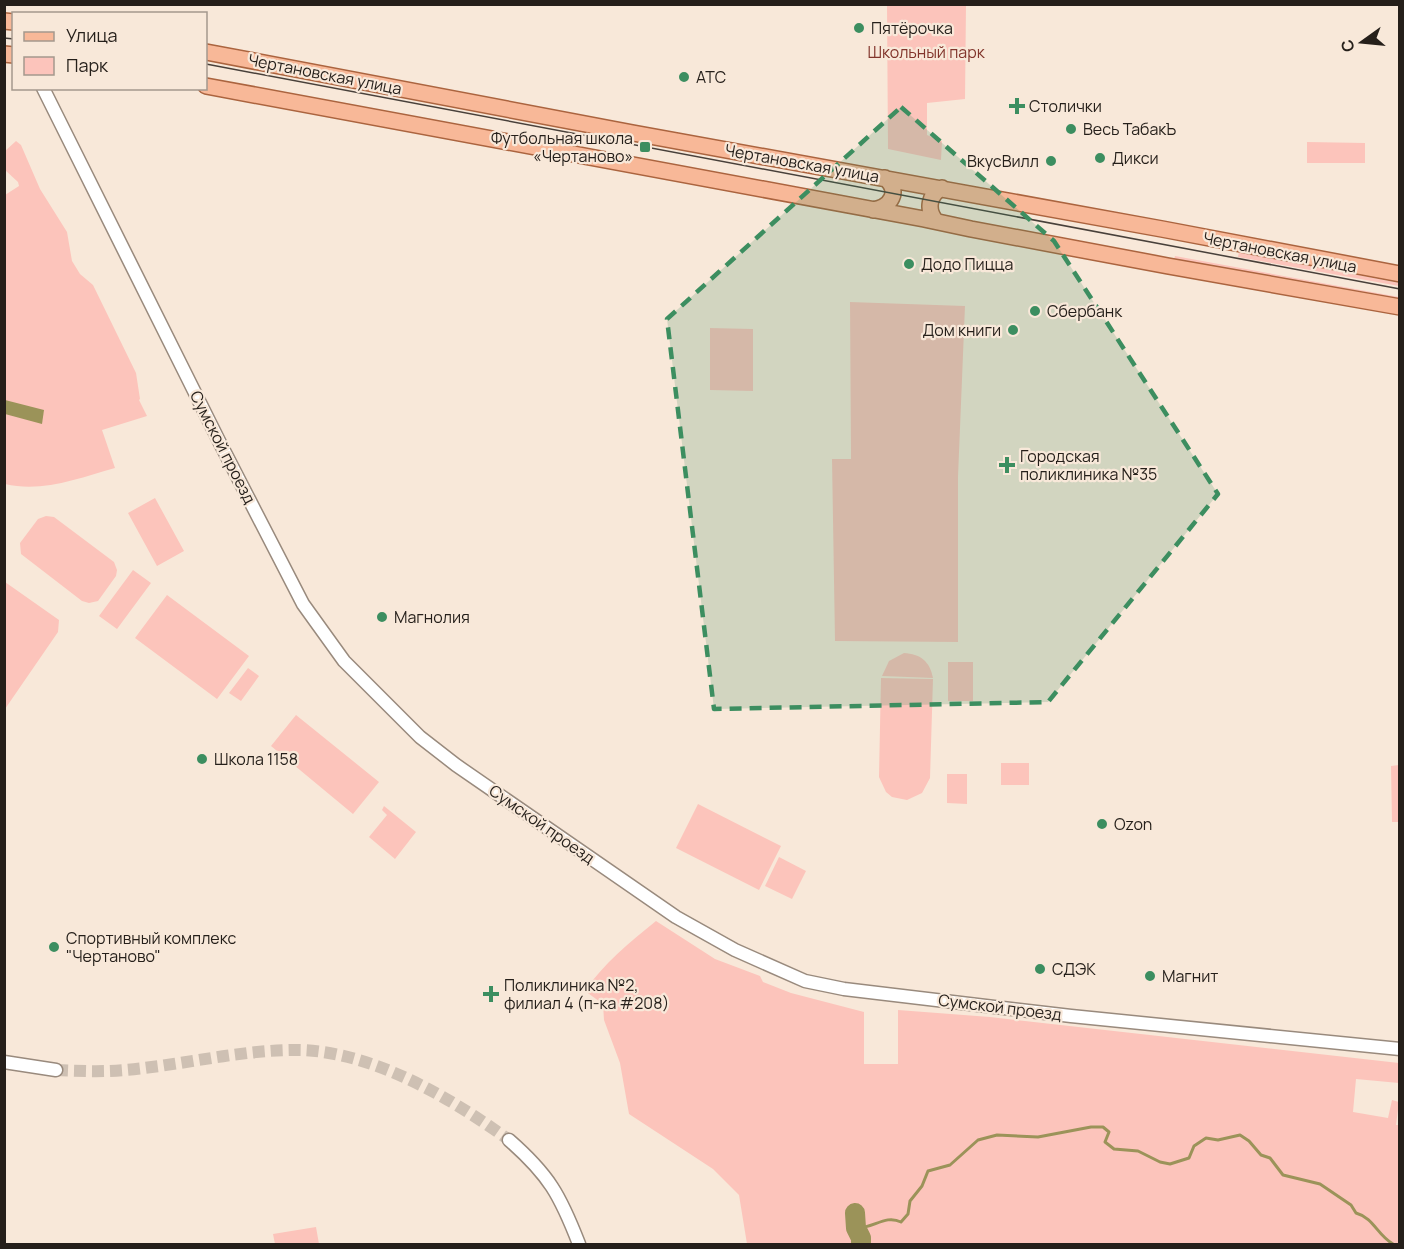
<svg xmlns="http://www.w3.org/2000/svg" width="1404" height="1249" font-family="Manrope,sans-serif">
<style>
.green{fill:#fcc4bb}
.water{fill:#9b9359}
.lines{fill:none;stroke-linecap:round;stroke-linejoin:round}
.stream{stroke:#9b9359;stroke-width:3}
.river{stroke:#9b9359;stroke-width:20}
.minor-tunnel{stroke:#cec0b3;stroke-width:12;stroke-dasharray:12 6;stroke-linecap:butt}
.minor-casing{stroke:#998a7d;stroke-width:15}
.major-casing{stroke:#ab643f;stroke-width:18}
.minor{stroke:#fff;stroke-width:12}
.major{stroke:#f8b898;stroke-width:15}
.tram{stroke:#48403a;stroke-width:1.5}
.marked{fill:#3c8e60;fill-opacity:0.2;stroke:#3c8e60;stroke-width:4.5;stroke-dasharray:12 8;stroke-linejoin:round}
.poi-dot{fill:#3c8e60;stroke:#f8e8d9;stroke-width:2}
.labels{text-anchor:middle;stroke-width:4.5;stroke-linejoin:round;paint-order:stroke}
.poi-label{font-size:16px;fill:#251f1a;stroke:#f8e8d9;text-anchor:start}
.park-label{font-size:16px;fill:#82352c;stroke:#f8e8d9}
.street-label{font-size:16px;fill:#251f1a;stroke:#f8e8d9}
</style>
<rect width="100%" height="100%" fill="#f8e8d9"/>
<path class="green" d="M887 5H966L965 99 927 103V135L942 141 941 160 888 149Z
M16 141 21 145 40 189 67 232 72 261 80 274 93 285 136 373 140 399 139 400 147 416 102 430 115 468C79 478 42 493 5 484V195L19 186 18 182 5 170 4 152Z
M1307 142 1365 143V163H1307Z
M1239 252 1399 283V286L1238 257Z
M1175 256 1399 297V300L1174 259Z
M850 302 965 306 958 477V642L835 641 832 459H851Z
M710 328 753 329V391L710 390Z
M155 498 184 551 157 566 128 513Z
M46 516 54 517 114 562 117 570 116 576 98 601 89 603 82 601 21 554 20 543 38 519Z
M133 570 151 583 117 629 99 616Z
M5 582 59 620 58 632 5 709Z
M167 595 249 656 217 699 135 638Z
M904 653C920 654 930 661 933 678L882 676 889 661Z
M948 662H973V701H948Z
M248 668 259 676 241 701 229 693Z
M881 678 933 679 930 778 922 793 907 800 892 797 886 792 879 777Z
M296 715 379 782 353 814 271 746Z
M1001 763H1029V785H1001Z
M1399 765V822H1392L1391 766Z
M947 774H967V804L947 803Z
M698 804 781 846 759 890 676 848Z
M384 806 416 832 395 859 369 837 387 815 382 810Z
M779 857 806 871 792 899 765 886Z
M656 921 715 959 760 976 763 982 791 993 864 1012V1064H898V1010L990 1017 1399 1063V1083L1356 1079 1353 1112 1388 1118 1392 1100 1399 1102 1396 1125H1400L1399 1244H747L739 1195 713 1169 629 1114 620 1063 604 1020 603 1004 585 991C603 964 630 942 656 921Z
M316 1227 319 1244H275L273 1234Z"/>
<path class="water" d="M5 400 44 410 42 424 5 414Z"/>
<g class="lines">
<path class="stream" d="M856 1228C873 1229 885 1214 901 1222L908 1214 910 1201 922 1186 928 1171 950 1165 978 1140 997 1135 1038 1137 1091 1127H1103L1109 1132 1105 1142 1114 1149 1138 1151 1160 1162 1170 1164 1189 1158 1194 1146 1206 1138 1218 1140 1240 1135 1249 1141 1261 1155 1270 1158 1283 1175 1320 1184 1351 1205 1356 1213C1374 1218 1377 1235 1393 1244"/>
<path class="river" d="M855 1213 856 1228 861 1238V1244"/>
<path class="minor-tunnel" d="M56 1070C79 1071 102 1072 125 1070 184 1065 242 1049 302 1050 375 1053 451 1098 509 1140"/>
<defs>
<path id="minor" d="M43 88 220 443 303 604 344 661 420 737 456 765 676 917 735 950 805 981 844 989 1071 1016 1400 1049
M4 1062 56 1070
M509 1140C549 1175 560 1195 579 1244"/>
<path id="major" d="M4 21 14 22
M206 52 633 133 1162 229 1400 274
M4 54 14 55
M206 86 924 219 971 229 1168 266 1400 307
M873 210C891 207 901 191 885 178
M936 221C926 210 929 194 942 188"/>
</defs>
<use href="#minor" class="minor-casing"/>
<use href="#major" class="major-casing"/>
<use href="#minor" class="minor"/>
<use href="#major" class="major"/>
<path class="tram" d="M4 38 14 39
M206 64 1400 289"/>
</g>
<path class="marked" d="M901 107 1054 241 1218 494 1048 702 714 709 667 319Z"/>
<g class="poi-dot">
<circle cx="859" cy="28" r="6"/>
<circle cx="684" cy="77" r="6"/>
<path d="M1014 97h6v6h6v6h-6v6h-6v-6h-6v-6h6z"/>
<circle cx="1071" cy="129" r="6"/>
<rect x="639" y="141" width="12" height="12" rx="3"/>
<circle cx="1100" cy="158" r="6"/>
<circle cx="1051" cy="161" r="6"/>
<circle cx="909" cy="264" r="6"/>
<circle cx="1035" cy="311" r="6"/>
<circle cx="1013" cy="330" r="6"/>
<path d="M1004 456h6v6h6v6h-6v6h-6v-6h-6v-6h6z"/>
<circle cx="382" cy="617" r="6"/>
<circle cx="202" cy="759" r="6"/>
<circle cx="1102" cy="824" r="6"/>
<circle cx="54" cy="947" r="6"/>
<circle cx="1040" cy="969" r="6"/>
<circle cx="1150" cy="976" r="6"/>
<path d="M488 985h6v6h6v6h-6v6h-6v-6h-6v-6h6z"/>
</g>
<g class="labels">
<g class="poi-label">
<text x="871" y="34">Пятёрочка</text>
<text x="696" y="83">АТС</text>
<text x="1029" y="112">Столички</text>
<text x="1083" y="135">Весь ТабакЪ</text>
<text x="633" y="144" text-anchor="end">Футбольная школа<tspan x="633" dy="18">«Чертаново»</tspan></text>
<text x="1112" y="164">Дикси</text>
<text x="1039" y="167" text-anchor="end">ВкусВилл</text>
<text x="921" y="270">Додо Пицца</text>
<text x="1047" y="317">Сбербанк</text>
<text x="1001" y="336" text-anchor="end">Дом книги</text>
<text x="1020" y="462">Городская<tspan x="1020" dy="18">поликлиника №35</tspan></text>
<text x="394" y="623">Магнолия</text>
<text x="214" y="765">Школа 1158</text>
<text x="1114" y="830">Ozon</text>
<text x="66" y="944">Спортивный комплекс<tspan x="66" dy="18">"Чертаново"</tspan></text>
<text x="1052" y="975">СДЭК</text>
<text x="1162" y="982">Магнит</text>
<text x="504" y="991">Поликлиника №2,<tspan x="504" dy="18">филиал 4 (п-ка #208)</tspan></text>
</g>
<g class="park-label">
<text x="926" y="58">Школьный парк</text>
</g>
<g class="street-label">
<text transform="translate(325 74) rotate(11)" y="6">Чертановская улица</text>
<text transform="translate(802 163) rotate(10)" y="6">Чертановская улица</text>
<text transform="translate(1280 252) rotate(11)" y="6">Чертановская улица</text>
<text transform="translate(223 447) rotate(63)" y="6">Сумской проезд</text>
<text transform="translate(542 824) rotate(35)" y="6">Сумской проезд</text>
<text transform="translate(1000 1007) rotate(7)" y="6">Сумской проезд</text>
</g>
</g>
<rect width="1404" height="1249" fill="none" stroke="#251f1a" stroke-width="12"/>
<rect x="12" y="12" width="195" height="78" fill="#f8e8d9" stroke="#a4988d" stroke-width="1.5"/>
<rect x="24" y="32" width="30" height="9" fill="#f8b898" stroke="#a4988d" stroke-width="1.5"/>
<text x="66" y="42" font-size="18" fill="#251f1a">Улица</text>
<rect x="24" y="57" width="30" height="18" fill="#fcc4bb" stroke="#a4988d" stroke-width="1.5"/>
<text x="66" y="72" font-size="18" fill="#251f1a">Парк</text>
<g transform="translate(1362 42) rotate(255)" stroke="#f8e8d9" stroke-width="4.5" paint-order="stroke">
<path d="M0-4.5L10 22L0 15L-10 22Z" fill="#251f1a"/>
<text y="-9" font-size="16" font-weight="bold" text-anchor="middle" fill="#251f1a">С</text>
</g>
</svg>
